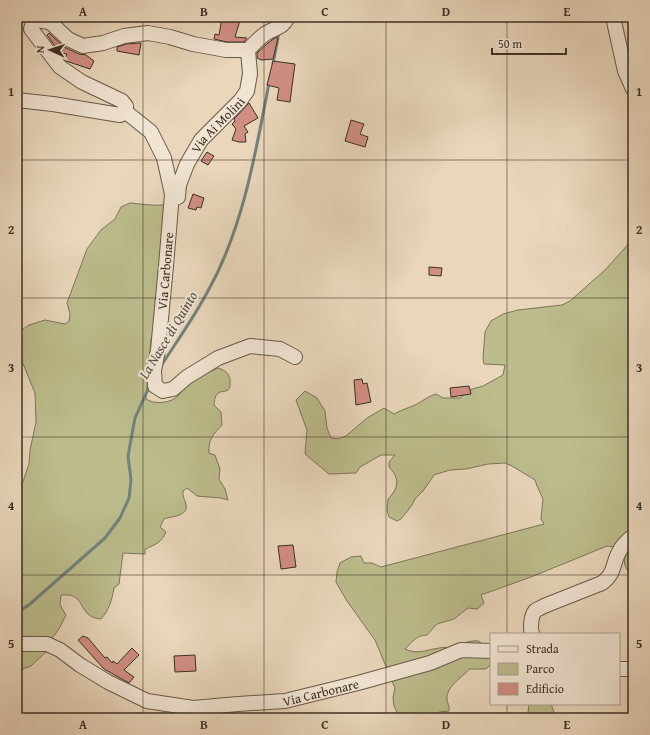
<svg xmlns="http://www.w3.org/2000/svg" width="650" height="735" font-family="'Gentium Book Plus',serif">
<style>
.green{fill:#bcbc8c;stroke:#7c7658}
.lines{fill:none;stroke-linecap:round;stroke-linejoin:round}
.stream{stroke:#73827b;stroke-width:3}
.building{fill:#d18e84;stroke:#3c3025}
.minor-casing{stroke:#675a4a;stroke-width:16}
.minor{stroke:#f1e4d3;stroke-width:14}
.grid{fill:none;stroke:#3c3025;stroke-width:1;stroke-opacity:0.55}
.labels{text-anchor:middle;stroke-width:4;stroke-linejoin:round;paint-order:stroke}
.street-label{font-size:13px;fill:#3c3025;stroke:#f1e4d3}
.water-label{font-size:14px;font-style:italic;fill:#4e4b42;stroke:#f1e4d3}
.neatline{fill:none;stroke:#3c3025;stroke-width:1.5}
.grid-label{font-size:13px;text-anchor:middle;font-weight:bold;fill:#3c3025}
</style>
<rect width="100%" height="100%" fill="#e9d6bb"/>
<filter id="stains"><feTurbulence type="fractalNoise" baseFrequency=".005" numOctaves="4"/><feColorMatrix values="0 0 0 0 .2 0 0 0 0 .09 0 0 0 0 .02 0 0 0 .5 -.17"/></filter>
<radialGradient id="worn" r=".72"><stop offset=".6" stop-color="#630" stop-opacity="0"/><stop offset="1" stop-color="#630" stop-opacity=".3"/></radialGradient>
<path class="green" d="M130 203C142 204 152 206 164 205L158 325 151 339 146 399C155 405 171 403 178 396 182 392 182 386 187 383 196 376 207 373 218 368 226 371 231 374 230 384 230 387 230 388 228 390 225 392 221 391 218 393 215 396 214 401 214 405L221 412 222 425C213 435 208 439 209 453L215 455 220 469 219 479 225 489 228 500 221 498 197 496 187 488 183 491C183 498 184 498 186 504 189 517 171 516 164 519L160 527 166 532C162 542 155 545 145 549V554L123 553 119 584 114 588C112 600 109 610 101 619 76 617 88 592 61 595L60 605 66 615 59 629 50 641 49 649 31 666 17 671V499L29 464 30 450 36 422 35 393 17 349V333L29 325 45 320 65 324 69 321 70 314 67 303 87 249 101 230 115 219 121 207Z
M633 239V575C624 568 623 564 626 553L614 547 607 546 531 577 481 595 484 603 477 609 468 608 454 619 437 624 427 635C417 635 412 642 405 649 418 655 425 650 439 648 443 647 447 648 451 647 461 644 469 640 479 641L491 653V664L486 669H470C462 677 446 687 447 699 447 703 450 706 449 711L439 712 435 718H400L394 706 393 698 395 688 375 640 347 601 336 582 337 572 340 563 351 557 361 556 364 563H372L381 567 544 524 541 519 543 499 537 486 535 480 512 466 505 463 488 464 466 469 450 470 434 475 423 491 415 499 412 505 401 519 397 521 389 517 387 510 388 499C399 488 400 478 389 467V462L395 455H381L360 467 356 473 329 474 305 454 307 430 296 400 305 391 317 398 325 411 327 428 331 438 338 439 346 436 367 418 384 408 394 414C401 410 408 408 415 405 423 401 428 396 436 394L443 398H460L469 390 483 386 503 375 505 365 484 364 483 358 485 332 491 321 503 314 518 310 562 305 570 301 605 270Z
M529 704H551L556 718H525L528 712Z"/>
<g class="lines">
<path class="stream" d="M273 64 279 32
M161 366C177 341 195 316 209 289 243 228 256 151 269 83
M17 613 30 604 105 538 120 518 129 498 131 480 128 456 135 418 150 385"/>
</g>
<path class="building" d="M224 17H241L235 37 247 38 244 42H227L214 39 215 34 219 35 222 18Z
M49 33 64 47 79 54 86 55 94 61 90 69 66 61 65 59 67 54 60 53 47 35Z
M275 38H278L273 59 261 60 257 58V53L268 43Z
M141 43 139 55 117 51V47L126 44Z
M273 61 295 64 290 102 277 100 279 88 267 85Z
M249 103 258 118 244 126 248 132 245 134 246 142H239L232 140 236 129 232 124 235 121 234 119Z
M351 120 364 124 360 134 368 137 365 147 345 141Z
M207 152 214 156 208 165 201 161Z
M193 194 204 198 201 208 197 207 196 210 188 208Z
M429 267 442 268 441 276 429 275Z
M362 379 363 384 367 383 371 402 356 405 354 380Z
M469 386 471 394 451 397 450 388Z
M293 545 296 567 281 569 278 546Z
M83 636 88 638 105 658 107 657 112 663 113 661 117 664 132 648 139 655 124 670 134 677 129 683 104 669 78 640Z
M195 655 196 671 175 672 174 656Z"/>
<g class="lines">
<defs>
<g id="minor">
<path d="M613 17 625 71 633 89"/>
<path d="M17 100 53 104 120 115 126 112V106L122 101 82 82 60 67 31 29 34 20 50 22 68 39 83 46 103 43 124 36 148 33 170 37 193 44 226 50H248"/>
<path d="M126 112 151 132 164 158 172 194 166 266 158 350 154 371 155 386 163 391 173 389 187 377 218 358 250 346 280 349 295 357"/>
<path id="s1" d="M172 195 175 198 178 197 179 185 187 164 201 140 240 101 247 91 250 74 248 50C253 45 258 39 265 34 275 27 281 30 288 17"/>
<path d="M532 634C530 628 531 616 535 611 537 609 541 608 544 606L602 583C616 573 612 563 620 550 623 544 628 540 633 536"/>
<path id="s2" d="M17 644H47L60 650 80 665 108 682 147 701 193 708 238 704 285 701 358 683 430 663 461 650 491 651"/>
<path d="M619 669H633"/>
</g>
</defs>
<use href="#minor" class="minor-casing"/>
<use href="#minor" class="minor"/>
</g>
<path class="grid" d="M143 17V718M264 17V718M386 17V718M507 17V634M17 160H633M17 298H633M17 437H633M17 575H633M507 704V718"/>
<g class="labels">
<g class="street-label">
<text dy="5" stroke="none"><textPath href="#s1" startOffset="92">Via Ai Molini</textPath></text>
<text transform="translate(165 271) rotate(-85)" y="5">Via Carbonare</text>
<text dy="5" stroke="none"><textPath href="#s2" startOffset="321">Via Carbonare</textPath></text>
</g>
<g class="water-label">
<text transform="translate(168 335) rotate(-59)" y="5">La Nasce di Quinto</text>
</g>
</g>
<rect width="650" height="735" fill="none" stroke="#e9d6bb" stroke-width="44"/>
<rect x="490" y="633" width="130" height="72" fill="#f1e4d3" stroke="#a99c8d"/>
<rect x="498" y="646" width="20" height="6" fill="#f1e4d3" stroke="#a99c8d"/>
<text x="526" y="653" font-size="12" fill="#3c3025">Strada</text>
<rect x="498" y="663" width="20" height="12" fill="#bcbc8c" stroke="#a99c8d"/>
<text x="526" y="673" font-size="12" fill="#3c3025">Parco</text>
<rect x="498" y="683" width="20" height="12" fill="#d18e84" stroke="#a99c8d"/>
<text x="526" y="693" font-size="12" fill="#3c3025">Edificio</text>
<g transform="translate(50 50) rotate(273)" stroke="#f1e4d3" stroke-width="3" paint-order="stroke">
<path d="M0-3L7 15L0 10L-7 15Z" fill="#3c3025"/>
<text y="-6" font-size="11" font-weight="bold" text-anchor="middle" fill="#3c3025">N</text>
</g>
<path d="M492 48v6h74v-6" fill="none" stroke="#3c3025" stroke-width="2"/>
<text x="498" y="48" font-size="12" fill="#3c3025" stroke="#f1e4d3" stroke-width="3" paint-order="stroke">50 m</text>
<rect x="22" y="22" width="606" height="691" class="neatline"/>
<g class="grid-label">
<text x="83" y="16">A</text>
<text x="204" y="16">B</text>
<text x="325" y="16">C</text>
<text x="446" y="16">D</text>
<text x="567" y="16">E</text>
<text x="11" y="96">1</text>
<text x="639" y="96">1</text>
<text x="11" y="234">2</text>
<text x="639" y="234">2</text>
<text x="11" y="372">3</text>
<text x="639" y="372">3</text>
<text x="11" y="510">4</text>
<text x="639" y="510">4</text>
<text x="11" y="648">5</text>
<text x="639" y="648">5</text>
<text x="83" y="729">A</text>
<text x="204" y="729">B</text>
<text x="325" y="729">C</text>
<text x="446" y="729">D</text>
<text x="567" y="729">E</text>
</g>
<rect width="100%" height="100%" filter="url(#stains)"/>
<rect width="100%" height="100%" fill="url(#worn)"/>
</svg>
